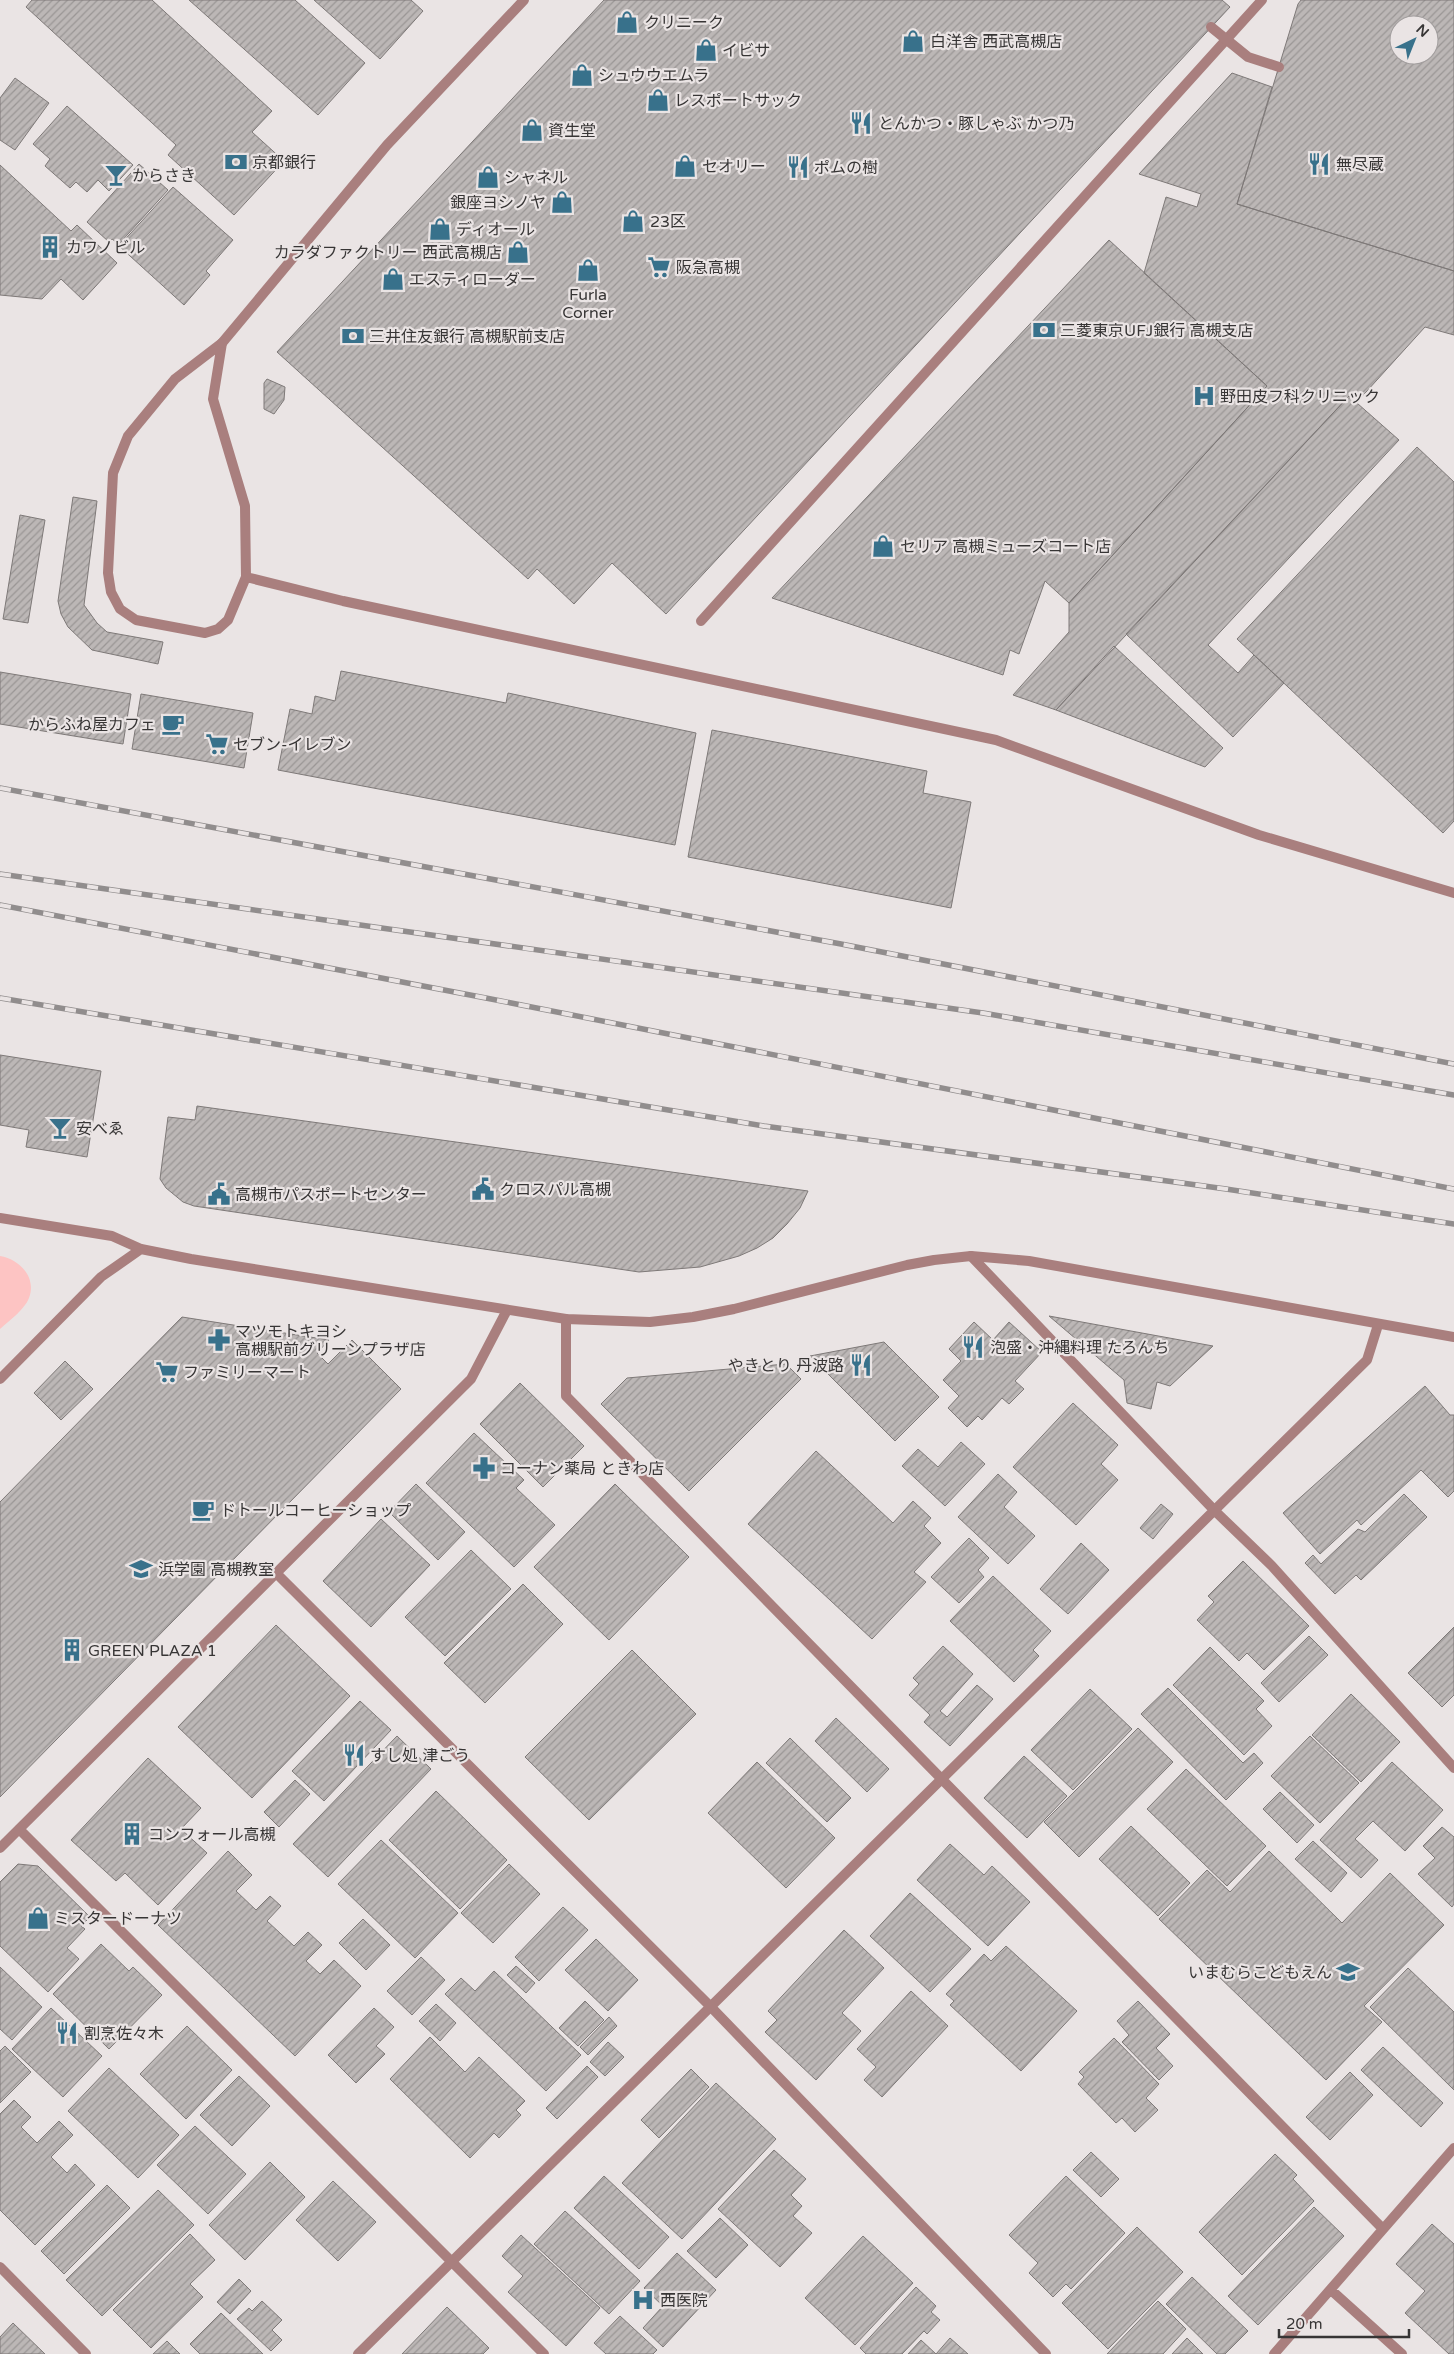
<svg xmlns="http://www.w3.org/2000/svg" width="1454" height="2354" font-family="'Varela Round','Noto Sans JP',sans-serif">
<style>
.garden{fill:#fdc4c3}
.building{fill:url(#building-hatch);stroke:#7e7978;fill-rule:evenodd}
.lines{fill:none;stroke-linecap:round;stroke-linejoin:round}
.service{stroke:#a97f7e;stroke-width:10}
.minor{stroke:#a97f7e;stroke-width:10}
.tertiary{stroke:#a97f7e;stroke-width:10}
.rail-casing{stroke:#918d8d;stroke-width:5.5}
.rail{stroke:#eae4e4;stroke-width:4;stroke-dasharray:11;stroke-linecap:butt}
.service-bridge{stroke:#a97f7e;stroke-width:10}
.labels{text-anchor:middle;stroke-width:4.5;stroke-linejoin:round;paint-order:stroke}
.poi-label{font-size:16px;fill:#373535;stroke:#eae4e4;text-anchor:start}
</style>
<defs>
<pattern id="building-hatch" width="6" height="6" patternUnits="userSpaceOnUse" patternTransform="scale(1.25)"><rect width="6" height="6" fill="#bcb7b6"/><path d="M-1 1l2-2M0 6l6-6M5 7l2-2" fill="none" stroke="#9a9695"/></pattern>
</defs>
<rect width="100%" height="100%" fill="#eae4e4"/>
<path class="garden" d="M0 1256C19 1259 37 1277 29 1298 25 1309 9 1321 0 1329Z"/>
<path class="building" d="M32 0H152L272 111 252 132 284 161 234 215 168 155 176 145 26 7Z
M189 0H295L365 63 318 115Z
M314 0H411L423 11 380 59Z
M604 0H1222L1230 7 666 614 612 563 574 604 537 569 528 579 277 352Z
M1301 0H1454V271L1237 204 1298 4ZM1399 25H1429V55H1399Z
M1232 73 1272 87 1237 204 1454 271V335L1425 327 1357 402 1349 396 1056 710 1013 695 1069 632V603L1267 386 1144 273 1166 197 1197 207 1201 194 1139 174Z
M15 78 49 103 15 150 0 140V98Z
M67 106 133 165 109 191 98 180 87 192 76 182 70 188 45 166 50 159 33 144Z
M139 164 168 190 119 244 112 239 109 242 87 222Z
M0 165 71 231 77 225 117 263 83 300 61 279 42 299 0 295Z
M173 187 233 240 206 271 210 275 184 305 119 246Z
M1109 240 1267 386 1069 603 1045 581 1019 654 1010 650 1003 675 772 598Z
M267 379 285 387 284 400 274 414 264 409V383Z
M1349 396 1399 440 1208 645 1238 673 1254 655 1284 683 1233 737 1126 634Z
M1417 447 1454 482V821L1443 833 1237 639Z
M73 497 97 501 84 605 97 623 107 632 163 642 158 664 92 650 68 627 61 614 58 601Z
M20 515 45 520 28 623 3 619Z
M1114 646 1223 748 1205 767 1056 710Z
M341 671 506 703 508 693 696 733 675 845 278 770 290 709 312 714 315 696 335 701Z
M0 672 131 694 123 744 0 724Z
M141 694 253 713 244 768 132 749Z
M712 730 927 771 923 793 971 802 951 908 688 857Z
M0 1055 101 1071 87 1157 26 1147 29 1130 0 1125Z
M197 1106 808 1191 800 1208 787 1224 773 1238 757 1248 739 1256 700 1267 639 1272 194 1206 183 1202 166 1188 160 1179 168 1117 195 1120Z
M1049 1316 1213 1346 1170 1386 1157 1382 1151 1409 1127 1403 1124 1380Z
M182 1317 329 1340 317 1353 328 1364 352 1340 401 1389 0 1797V1502Z
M974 1322 993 1340 1009 1322 1042 1352 1015 1381 1024 1389 1009 1404 1002 1398 982 1420 978 1416 967 1427 948 1408 959 1396 943 1380 961 1361 949 1349Z
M884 1342 939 1397 895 1441 810 1356Z
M65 1361 93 1389 61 1420 34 1393Z
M786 1364 801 1379 689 1491 601 1404 627 1378Z
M520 1383 584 1446 543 1487 480 1424Z
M1425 1386 1450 1415H1454V1491L1448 1497 1421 1470 1361 1525 1357 1520 1320 1554 1283 1513Z
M1073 1403 1118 1445 1101 1464 1118 1480 1076 1525 1013 1467Z
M474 1433 524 1480 516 1488 555 1525 514 1567 426 1483Z
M961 1442 985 1464 945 1506 902 1466 918 1449 938 1467Z
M816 1451 893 1523 913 1501 931 1518 924 1526 941 1543 914 1572 926 1582 872 1639 748 1524Z
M998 1474 1017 1492 1004 1507 1035 1536 1008 1564 958 1517Z
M416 1484 465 1532 438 1560 389 1512Z
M615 1484 689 1557 609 1640 534 1567Z
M1404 1494 1427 1517 1361 1580 1356 1575 1335 1594 1305 1563 1313 1555 1321 1564 1358 1529 1365 1532Z
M1161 1504 1173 1514 1153 1539 1140 1528Z
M381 1519 430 1565 371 1627 323 1581Z
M969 1538 989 1558 978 1570 984 1577 959 1603 931 1577Z
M1081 1543 1109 1570 1068 1614 1040 1589Z
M471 1550 511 1589 445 1656 405 1617Z
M1243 1561 1309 1626 1264 1670 1247 1653 1239 1661 1197 1620 1214 1602 1208 1596Z
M993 1576 1051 1631 1033 1650 1039 1656 1014 1682 950 1621Z
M523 1584 563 1624 485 1703 444 1663Z
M276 1625 350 1696 252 1798 178 1727Z
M1454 1627V1695L1442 1707 1408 1673Z
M1309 1636 1328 1655 1279 1702 1261 1683Z
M943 1646 973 1674 940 1711 947 1717 977 1685 993 1699 950 1746 924 1722 930 1715 909 1695 919 1684 913 1678Z
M1210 1647 1264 1701 1256 1709 1272 1726 1244 1755 1173 1685Z
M632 1650 696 1714 589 1820 525 1757Z
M1168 1688 1243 1763 1254 1753 1263 1763 1226 1800 1141 1714Z
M1090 1689 1132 1729 1073 1790 1031 1750Z
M1351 1694 1400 1742 1361 1782 1312 1735Z
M360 1701 391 1730 324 1801 292 1771Z
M836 1718 889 1769 867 1792 815 1741Z
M1138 1728 1173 1762 1079 1857 1044 1822Z
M397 1736 431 1769 328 1877 293 1844Z
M1310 1736 1359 1783 1320 1823 1271 1776Z
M790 1738 851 1798 827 1822 766 1763Z
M1024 1756 1067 1796 1027 1838 984 1798Z
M148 1758 201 1808 181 1829 207 1853 158 1905 125 1873 116 1881 71 1840Z
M757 1762 835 1838 786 1888 708 1813Z
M1392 1762 1443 1810 1405 1851 1373 1821 1355 1839 1378 1860 1361 1878 1320 1840Z
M1186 1769 1266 1846 1227 1886 1147 1809Z
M295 1780 310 1794 279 1827 264 1812Z
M436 1791 507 1860 460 1909 389 1840Z
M1280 1792 1314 1825 1297 1843 1263 1809Z
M1131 1826 1190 1883 1158 1916 1099 1859Z
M1442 1827 1454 1837V1904L1452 1907 1418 1874 1435 1858 1423 1846Z
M381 1840 458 1913 415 1958 338 1884Z
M1313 1841 1347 1873 1331 1892 1295 1859Z
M950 1844 984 1875 992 1866 1030 1902 988 1946 917 1880Z
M228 1851 252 1875 236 1891 256 1910 270 1896 281 1906 267 1921 294 1946 308 1932 322 1945 306 1961 320 1974 334 1960 361 1986 295 2056 158 1925Z
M1269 1851 1342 1923 1390 1873 1444 1925 1364 2006 1382 2022 1326 2080 1159 1919 1207 1870 1230 1892Z
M18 1864 38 1866 90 1917 81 1926 85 1929 67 1948 79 1959 48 1992 0 1946V1882Z
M509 1864 540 1894 493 1943 461 1913Z
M910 1893 971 1949 930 1992 870 1936Z
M563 1907 588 1930 539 1981 515 1957Z
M363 1919 390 1945 366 1970 339 1943Z
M844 1930 884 1968 842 2013 861 2031 816 2080 765 2032 777 2020 768 2011Z
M596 1939 638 1980 608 2011 565 1970Z
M101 1944 129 1971 133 1967 162 1995 109 2049 53 1994Z
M1006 1946 1077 2011 1021 2071 950 2005 954 2001 946 1994 984 1954 991 1961Z
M421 1957 445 1980 412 2015 387 1991Z
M516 1966 535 1983 526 1993 507 1975Z
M0 1967 42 2007 12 2040 0 2029Z
M1408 1968 1454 2012V2090L1370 2007Z
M494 1971 581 2055 546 2091 445 1994 461 1978 475 1991Z
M911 1991 948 2026 882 2097 864 2080 876 2067 857 2049Z
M585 2001 604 2020 578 2046 559 2028Z
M1138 2001 1170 2034 1156 2048 1173 2066 1159 2080 1122 2042 1129 2035 1117 2021Z
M436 2004 456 2023 440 2041 419 2021Z
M51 2008 102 2056 63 2097 12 2049Z
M374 2008 394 2027 376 2046 385 2054 356 2083 328 2055Z
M609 2017 617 2026 588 2055 580 2047Z
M187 2026 232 2070 186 2119 140 2074Z
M430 2037 465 2072 479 2057 525 2101 516 2110 521 2115 499 2138 494 2133 470 2158 390 2079Z
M1114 2038 1159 2084 1146 2098 1158 2110 1135 2132 1122 2118 1116 2123 1078 2084 1084 2077 1079 2072Z
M608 2042 624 2057 605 2076 590 2062Z
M5 2046 31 2072 0 2103V2051Z
M1383 2047 1443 2103 1421 2127 1361 2070Z
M587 2066 598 2077 557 2119 546 2108Z
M109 2068 179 2135 138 2178 68 2111Z
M691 2069 709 2087 659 2138 641 2120Z
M1350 2072 1373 2095 1330 2140 1306 2117Z
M239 2076 270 2106 232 2146 200 2115Z
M716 2083 776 2139 682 2239 622 2183Z
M14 2100 31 2117 21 2127 37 2143 59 2121 73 2135 51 2157 67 2173 75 2164 95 2185 35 2245 0 2210V2114Z
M195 2126 246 2174 208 2214 157 2165Z
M774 2150 806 2179 791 2195 802 2206 793 2216 812 2233 780 2267 718 2209Z
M1091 2152 1119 2179 1101 2197 1073 2170Z
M1275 2154 1297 2175 1293 2179 1314 2201 1242 2275 1199 2232Z
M270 2162 305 2197 245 2260 209 2225Z
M604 2176 669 2237 639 2269 574 2208Z
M1066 2176 1125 2233 1071 2289 1066 2284 1053 2297 1029 2273 1038 2263 1009 2235Z
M333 2181 376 2222 338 2261 296 2220Z
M107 2185 130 2208 64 2274 41 2251Z
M158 2190 194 2225 102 2316 66 2280Z
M1314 2207 1344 2236 1258 2325 1228 2296Z
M565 2211 640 2281 609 2314 534 2244Z
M720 2218 748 2245 716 2278 687 2251Z
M1432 2224 1454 2244V2354H1449L1405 2313 1425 2291 1396 2264Z
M1137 2227 1183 2272 1108 2349 1062 2303Z
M190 2234 215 2260 190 2284 203 2297 151 2348 113 2310Z
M521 2235 600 2308 566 2346 508 2292 523 2276 502 2256Z
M863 2236 913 2283 855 2345 805 2298Z
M677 2253 716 2290 663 2347 643 2328 663 2306 644 2288Z
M1192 2277 1248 2331 1225 2354H1217L1166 2304Z
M239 2279 251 2291 230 2314 217 2302Z
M916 2287 936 2306 931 2312 940 2320 927 2334 924 2331 902 2354H866L860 2348Z
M262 2301 282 2320 272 2330 282 2340 271 2351 237 2319 249 2308 252 2311Z
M1158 2301 1186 2329 1163 2354H1107Z
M447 2307 489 2348 483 2354H402Z
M221 2313 263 2354H200L190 2344Z
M620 2316 657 2350 653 2354H606L594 2343Z
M13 2323 45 2354H0V2337Z
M950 2338 968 2354H908L921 2340 936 2354Z
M1187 2338 1203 2354H1172Z
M167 2341 180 2354H153Z"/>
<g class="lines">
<path class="service" d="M701 621 1262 0"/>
<path class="minor" d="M222 343 213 399 245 506 246 577 228 620 218 629 205 633 136 620 120 609 111 592 108 573 113 473 128 436 175 379Z
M246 577 343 601 996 740 1259 835 1454 893
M971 1256 1215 1511 1272 1566 1454 1768
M566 1319V1396L1383 2229
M276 1573 710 2006 1046 2354
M19 1829 544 2354
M0 1848 471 1379 507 1310
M0 2267 86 2354
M1331 2290 1402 2354
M358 2354 1367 1360 1378 1325
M1274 2354 1454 2148"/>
<path class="tertiary" d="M222 343 387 145 524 0
M0 1218 112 1236 141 1249 191 1259 566 1319 650 1322 693 1317 734 1309 907 1265 934 1260 971 1256 1029 1261 1454 1337
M0 1379 101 1277 141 1249"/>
<defs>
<path id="rail" d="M0 788 841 944 1454 1064
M0 874 983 1013 1454 1095
M0 905 491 999 1454 1189
M0 998 764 1126 1226 1189 1454 1224"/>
</defs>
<use href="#rail" class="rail-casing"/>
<use href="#rail" class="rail"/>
<path class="service-bridge" d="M1211 27 1248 57 1279 67"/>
</g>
<defs>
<symbol id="shop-bare" viewBox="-9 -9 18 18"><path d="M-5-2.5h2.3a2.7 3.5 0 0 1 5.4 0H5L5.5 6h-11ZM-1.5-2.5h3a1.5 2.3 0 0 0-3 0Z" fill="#38718b" stroke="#eae4e4" stroke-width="2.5" paint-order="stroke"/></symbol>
<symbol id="restaurant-bare" viewBox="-9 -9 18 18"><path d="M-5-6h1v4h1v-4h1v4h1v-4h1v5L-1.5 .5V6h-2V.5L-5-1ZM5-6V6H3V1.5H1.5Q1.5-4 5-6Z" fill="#38718b" stroke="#eae4e4" stroke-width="2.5" paint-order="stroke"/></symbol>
<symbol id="bank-bare" viewBox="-9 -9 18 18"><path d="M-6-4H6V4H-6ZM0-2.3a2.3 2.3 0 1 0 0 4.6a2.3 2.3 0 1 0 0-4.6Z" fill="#38718b" stroke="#eae4e4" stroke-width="2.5" paint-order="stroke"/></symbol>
<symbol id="bar-bare" viewBox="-9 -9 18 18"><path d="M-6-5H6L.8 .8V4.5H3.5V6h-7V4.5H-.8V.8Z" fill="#38718b" stroke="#eae4e4" stroke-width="2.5" paint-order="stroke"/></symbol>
<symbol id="building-bare" viewBox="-9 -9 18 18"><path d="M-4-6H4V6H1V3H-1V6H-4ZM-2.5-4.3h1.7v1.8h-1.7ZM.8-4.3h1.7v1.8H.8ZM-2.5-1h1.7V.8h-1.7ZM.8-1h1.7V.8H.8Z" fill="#38718b" stroke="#eae4e4" stroke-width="2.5" paint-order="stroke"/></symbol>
<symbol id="supermarket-bare" viewBox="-9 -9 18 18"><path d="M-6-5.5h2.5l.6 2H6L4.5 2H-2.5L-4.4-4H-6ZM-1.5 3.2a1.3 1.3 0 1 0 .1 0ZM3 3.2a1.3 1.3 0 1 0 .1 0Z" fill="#38718b" stroke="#eae4e4" stroke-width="2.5" paint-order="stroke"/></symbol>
<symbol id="hospital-bare" viewBox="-9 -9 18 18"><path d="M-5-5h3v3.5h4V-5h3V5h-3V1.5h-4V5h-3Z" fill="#38718b" stroke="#eae4e4" stroke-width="2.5" paint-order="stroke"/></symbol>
<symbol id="cafe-bare" viewBox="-9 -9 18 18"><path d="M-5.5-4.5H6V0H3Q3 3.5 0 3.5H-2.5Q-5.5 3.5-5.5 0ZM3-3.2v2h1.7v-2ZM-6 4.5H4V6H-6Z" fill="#38718b" stroke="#eae4e4" stroke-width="2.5" paint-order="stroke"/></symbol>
<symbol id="civic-bare" viewBox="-9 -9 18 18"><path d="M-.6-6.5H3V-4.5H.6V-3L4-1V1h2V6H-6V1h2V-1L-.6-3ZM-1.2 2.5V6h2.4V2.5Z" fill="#38718b" stroke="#eae4e4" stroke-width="2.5" paint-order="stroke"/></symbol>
<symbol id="pharmacy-bare" viewBox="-9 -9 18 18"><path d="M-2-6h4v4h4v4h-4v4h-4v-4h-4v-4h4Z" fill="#38718b" stroke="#eae4e4" stroke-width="2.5" paint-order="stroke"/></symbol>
<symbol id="school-bare" viewBox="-9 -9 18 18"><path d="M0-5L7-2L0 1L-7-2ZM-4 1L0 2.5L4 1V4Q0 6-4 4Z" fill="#38718b" stroke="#eae4e4" stroke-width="2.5" paint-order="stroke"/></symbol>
</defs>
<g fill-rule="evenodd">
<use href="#shop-bare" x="611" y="6" width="32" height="32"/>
<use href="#shop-bare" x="897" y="25" width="32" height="32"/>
<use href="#shop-bare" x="690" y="34" width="32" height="32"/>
<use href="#shop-bare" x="566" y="59" width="32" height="32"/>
<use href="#shop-bare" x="642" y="84" width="32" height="32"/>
<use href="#restaurant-bare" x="845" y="107" width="32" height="32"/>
<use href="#shop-bare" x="516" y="114" width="32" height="32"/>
<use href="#bank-bare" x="220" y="146" width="32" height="32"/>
<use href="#restaurant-bare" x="1303" y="148" width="32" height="32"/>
<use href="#shop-bare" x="669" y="150" width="32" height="32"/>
<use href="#restaurant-bare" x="782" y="151" width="32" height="32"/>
<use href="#bar-bare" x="100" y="159" width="32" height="32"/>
<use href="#shop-bare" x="472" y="161" width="32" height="32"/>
<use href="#shop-bare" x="546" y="186" width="32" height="32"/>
<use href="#shop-bare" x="617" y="205" width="32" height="32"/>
<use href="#shop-bare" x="424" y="213" width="32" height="32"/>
<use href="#building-bare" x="34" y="231" width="32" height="32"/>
<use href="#shop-bare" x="502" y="236" width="32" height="32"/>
<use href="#supermarket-bare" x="643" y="251" width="32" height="32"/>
<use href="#shop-bare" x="572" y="254" width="32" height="32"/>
<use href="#shop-bare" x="377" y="263" width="32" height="32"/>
<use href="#bank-bare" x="1028" y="314" width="32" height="32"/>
<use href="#bank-bare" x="337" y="320" width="32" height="32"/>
<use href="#hospital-bare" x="1188" y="380" width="32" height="32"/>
<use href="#shop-bare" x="867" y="530" width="32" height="32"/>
<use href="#cafe-bare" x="157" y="708" width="32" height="32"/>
<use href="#supermarket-bare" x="201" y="728" width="32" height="32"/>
<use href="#bar-bare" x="44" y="1112" width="32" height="32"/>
<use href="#civic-bare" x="467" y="1173" width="32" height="32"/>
<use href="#civic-bare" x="203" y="1178" width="32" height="32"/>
<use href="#pharmacy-bare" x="203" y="1324" width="32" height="32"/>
<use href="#restaurant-bare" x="957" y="1331" width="32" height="32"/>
<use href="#restaurant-bare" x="845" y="1349" width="32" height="32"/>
<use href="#supermarket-bare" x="151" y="1356" width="32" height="32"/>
<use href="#pharmacy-bare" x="468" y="1452" width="32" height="32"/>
<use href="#cafe-bare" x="187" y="1494" width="32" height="32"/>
<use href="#school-bare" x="125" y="1553" width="32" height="32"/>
<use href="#building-bare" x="56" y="1634" width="32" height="32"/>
<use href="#restaurant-bare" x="338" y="1739" width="32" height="32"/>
<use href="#building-bare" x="116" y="1818" width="32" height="32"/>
<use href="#shop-bare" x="22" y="1902" width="32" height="32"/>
<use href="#school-bare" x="1332" y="1956" width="32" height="32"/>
<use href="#restaurant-bare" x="51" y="2017" width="32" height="32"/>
<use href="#hospital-bare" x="627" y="2284" width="32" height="32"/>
</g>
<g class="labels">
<g class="poi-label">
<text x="644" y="28">クリニーク</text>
<text x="930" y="47">白洋舎 西武高槻店</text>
<text x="722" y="56">イビサ</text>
<text x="598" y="81">シュウウエムラ</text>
<text x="674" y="106">レスポートサック</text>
<text x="878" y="129">とんかつ・豚しゃぶ かつ乃</text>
<text x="548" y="136">資生堂</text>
<text x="252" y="168">京都銀行</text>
<text x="1336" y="170">無尽蔵</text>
<text x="702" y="172">セオリー</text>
<text x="814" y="173">ポムの樹</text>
<text x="132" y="181">からさき</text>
<text x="504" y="183">シャネル</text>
<text x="546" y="208" text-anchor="end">銀座ヨシノヤ</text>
<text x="650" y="227">23区</text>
<text x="456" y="235">ディオール</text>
<text x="66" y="253">カワノビル</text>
<text x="502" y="258" text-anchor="end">カラダファクトリー 西武高槻店</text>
<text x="676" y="273">阪急高槻</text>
<text x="409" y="285">エスティローダー</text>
<text x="588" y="300" text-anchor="middle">Furla<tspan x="588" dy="18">Corner</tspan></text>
<text x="1060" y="336">三菱東京UFJ銀行 高槻支店</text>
<text x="369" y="342">三井住友銀行 高槻駅前支店</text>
<text x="1220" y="402">野田皮フ科クリニック</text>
<text x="900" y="552">セリア 高槻ミューズコート店</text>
<text x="156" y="730" text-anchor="end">からふね屋カフェ</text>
<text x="233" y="750">セブン-イレブン</text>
<text x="76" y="1134">安べゑ</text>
<text x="499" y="1195">クロスパル高槻</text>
<text x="235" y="1200">高槻市パスポートセンター</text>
<text x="235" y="1337">マツモトキヨシ<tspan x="235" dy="18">高槻駅前グリーンプラザ店</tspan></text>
<text x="990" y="1353">泡盛・沖縄料理 たろんち</text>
<text x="844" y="1371" text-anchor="end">やきとり 丹波路</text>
<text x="183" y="1378">ファミリーマート</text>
<text x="500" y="1474">コーナン薬局 ときわ店</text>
<text x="220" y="1516">ドトールコーヒーショップ</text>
<text x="158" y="1575">浜学園 高槻教室</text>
<text x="88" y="1656">GREEN PLAZA 1</text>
<text x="370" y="1761">すし処 津ごう</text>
<text x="148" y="1840">コンフォール高槻</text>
<text x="54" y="1924">ミスタードーナツ</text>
<text x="1332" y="1978" text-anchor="end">いまむらこどもえん</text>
<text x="84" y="2039">割烹佐々木</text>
<text x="660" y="2306">西医院</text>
</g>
</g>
<g transform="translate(1414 40) rotate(43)"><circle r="24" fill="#eae4e4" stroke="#a29e9e"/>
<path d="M0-4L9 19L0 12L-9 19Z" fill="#38718b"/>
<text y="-8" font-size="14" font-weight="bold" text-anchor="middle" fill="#373535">N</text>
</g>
<path d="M1279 2329v8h130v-8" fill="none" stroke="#373535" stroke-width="2.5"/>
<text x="1286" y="2329" font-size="15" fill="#373535" stroke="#eae4e4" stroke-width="4" paint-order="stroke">20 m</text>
</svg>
